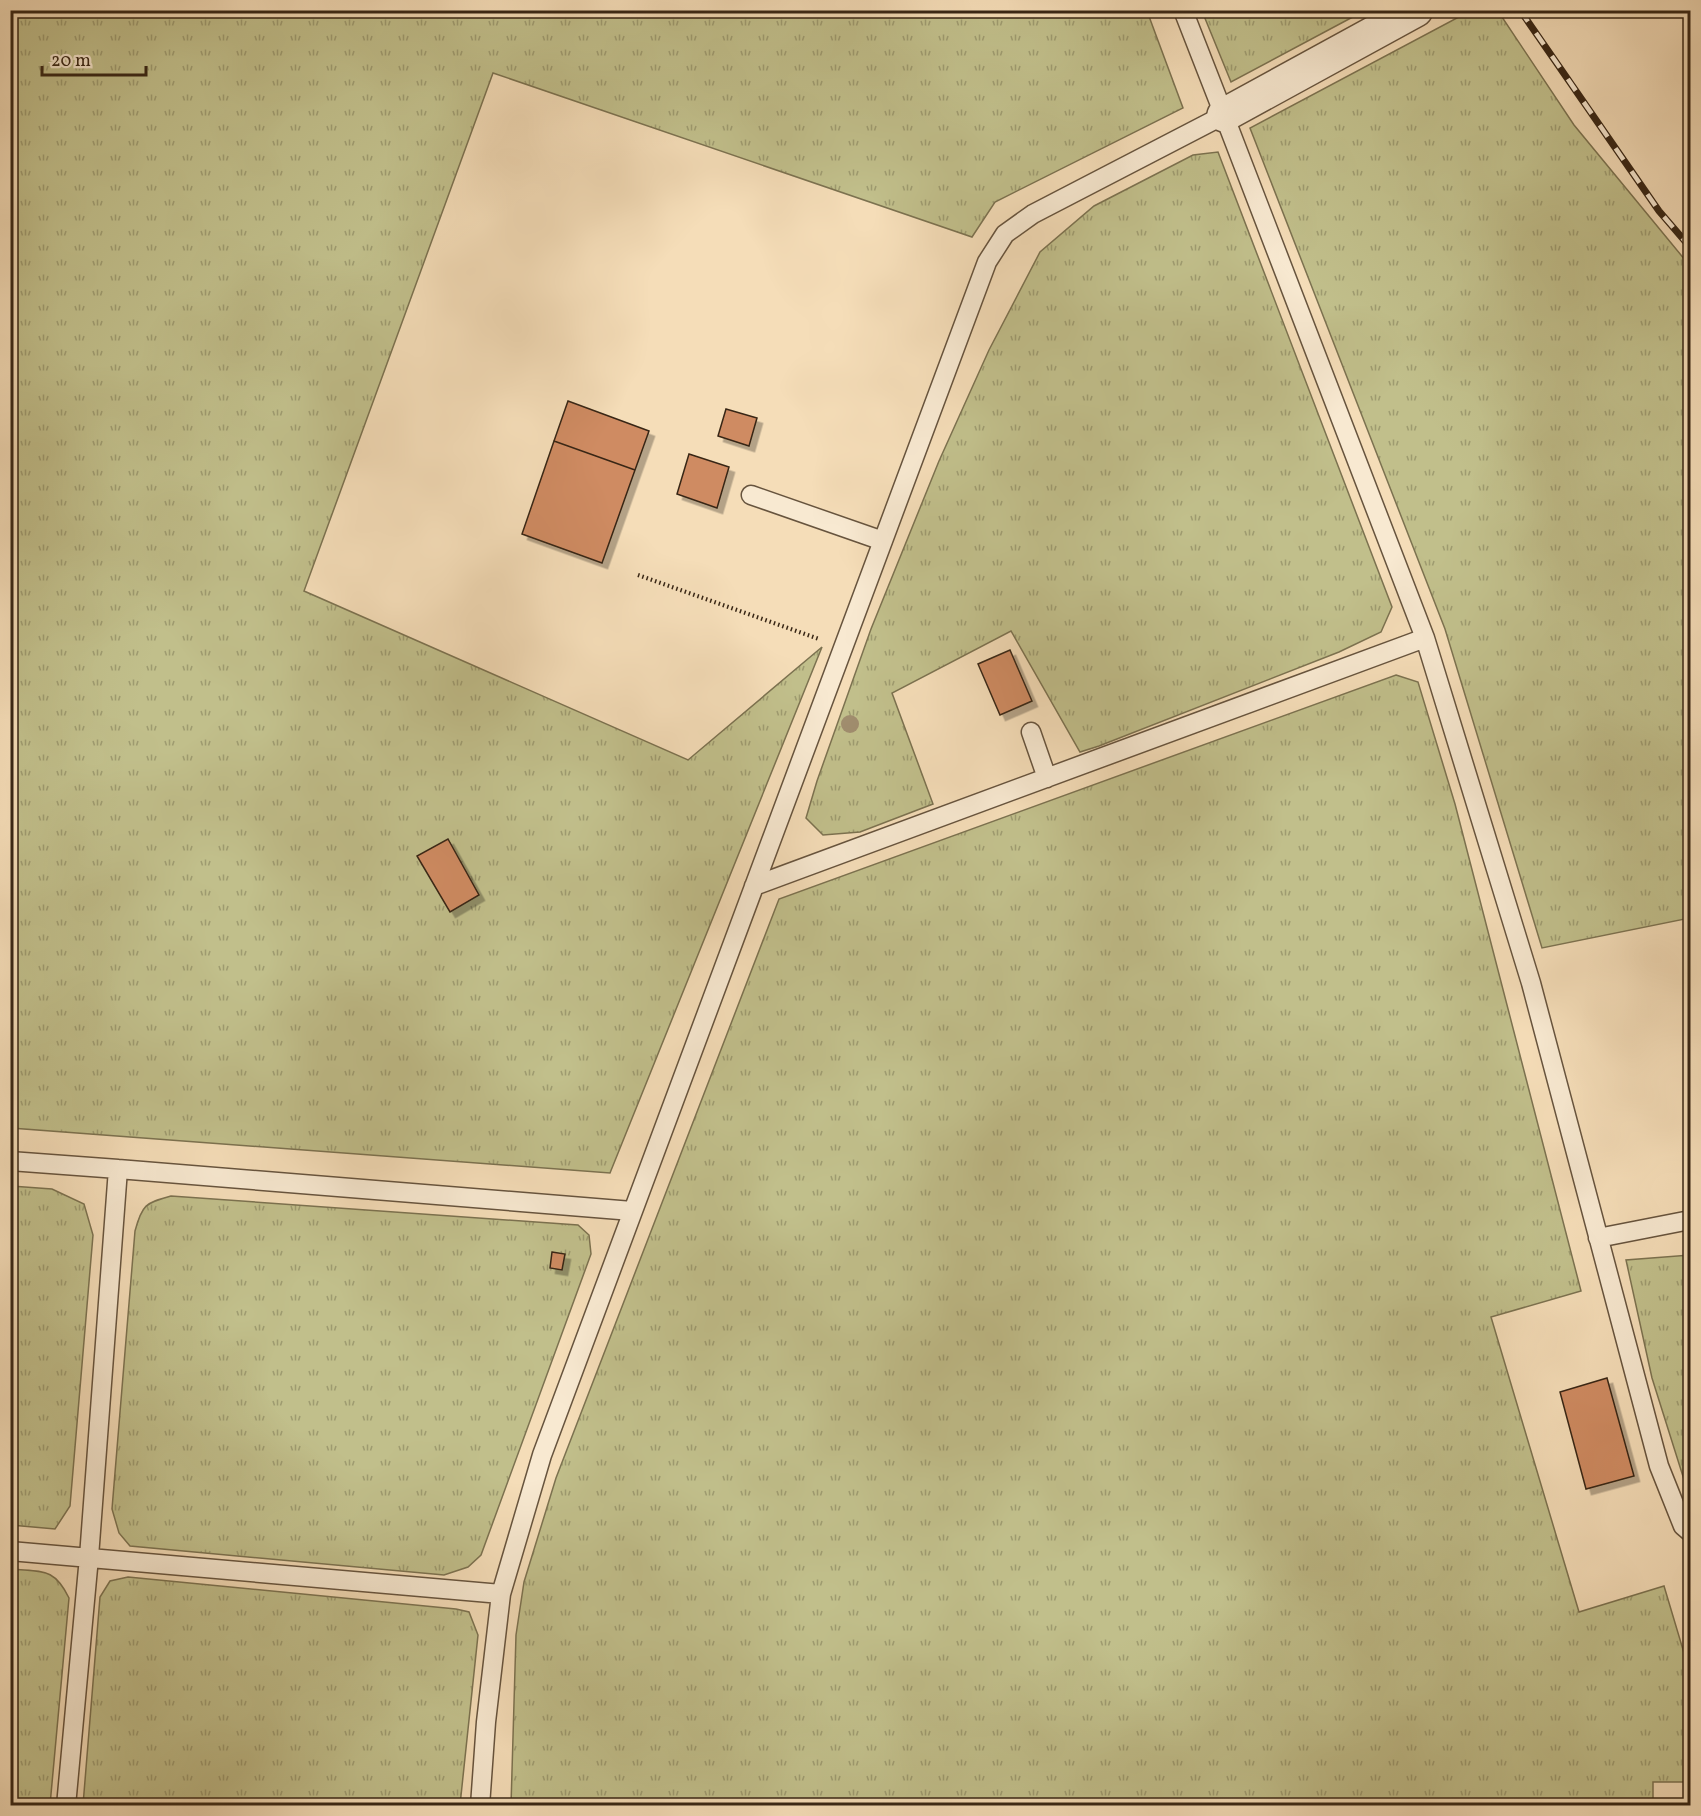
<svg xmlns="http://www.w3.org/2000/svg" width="1701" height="1816" font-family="Vollkorn,serif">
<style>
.grass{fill:url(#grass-tufts);stroke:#7c7250;stroke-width:1.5}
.building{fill:#cf8b62;stroke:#382615;stroke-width:1.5;filter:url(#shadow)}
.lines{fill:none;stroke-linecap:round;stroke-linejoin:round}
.lane-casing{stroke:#67543e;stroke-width:21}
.street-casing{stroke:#67543e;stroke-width:36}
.path{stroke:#382615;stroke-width:4;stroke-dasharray:1.5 3;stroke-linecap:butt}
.lane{stroke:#f8e9d1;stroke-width:18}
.street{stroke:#f8e9d1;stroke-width:33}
.rail-casing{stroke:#382615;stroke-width:7}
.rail{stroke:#f8e9d1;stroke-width:4.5;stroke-dasharray:14;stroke-linecap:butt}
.tree{fill:#a08d6e}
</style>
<defs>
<pattern id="grass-tufts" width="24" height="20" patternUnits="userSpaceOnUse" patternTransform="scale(1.5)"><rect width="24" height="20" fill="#c1bf8b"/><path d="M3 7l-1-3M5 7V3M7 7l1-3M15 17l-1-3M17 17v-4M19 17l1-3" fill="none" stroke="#9e9b70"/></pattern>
<filter id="shadow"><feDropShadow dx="5.5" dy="5.5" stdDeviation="0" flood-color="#0004"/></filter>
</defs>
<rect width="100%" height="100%" fill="#f5ddb8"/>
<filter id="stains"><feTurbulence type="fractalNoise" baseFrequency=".00333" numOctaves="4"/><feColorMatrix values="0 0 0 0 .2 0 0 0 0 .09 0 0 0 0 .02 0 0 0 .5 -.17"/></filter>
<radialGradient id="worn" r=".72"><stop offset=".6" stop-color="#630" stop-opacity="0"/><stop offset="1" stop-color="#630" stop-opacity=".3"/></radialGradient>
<path class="grass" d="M10 11H1147L1183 108 995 202 972 237 493 73 304 591 688 760 822 647 610 1173 11 1128Z
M1202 11H1364L1231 82Z
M1470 11H1498L1574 125 1690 266V918L1542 948 1445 629 1250 128Z
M1218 152 1392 607 1381 632 1339 652 1099 746 1080 752 1011 631 892 693 933 804 860 832 823 835 806 818 817 781 871 629 939 461 989 350 1040 252 1094 206 1193 155Z
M1396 675 1418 682 1455 804 1581 1291 1491 1317 1579 1612 1664 1586 1690 1673V1782H1653V1806L511 1805 516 1635 524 1582 556 1478 779 899Z
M11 1186 52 1189 84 1204 93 1235 70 1506 55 1529 11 1525Z
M171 1196 578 1225 589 1235 591 1254 481 1555 468 1567 444 1575 130 1546 119 1533 112 1509 135 1231C142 1205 145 1203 171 1196Z
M1690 1255V1493L1686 1486 1652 1378 1626 1260Z
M11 1569C42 1572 54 1567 69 1598L50 1805H11Z
M128 1577 456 1609 469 1612 478 1635 460 1805H83L100 1597 110 1581Z"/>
<path class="building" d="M568 401 649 431 635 470 554 441Z
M726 409 757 418 749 446 718 436Z
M554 441 635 470 602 563 522 534Z
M689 454 729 467 717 508 677 494Z
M1010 650 1032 701 1000 715 978 664Z
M448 839 479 895 450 912 417 856Z
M552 1252 565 1254 562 1270 550 1268Z
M1607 1378 1634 1476 1586 1489 1560 1392Z"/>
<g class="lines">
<defs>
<path id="lane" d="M1183 10 1224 115 1425 638 1531 983 1659 1466 1683 1526 1690 1532
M751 495 883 541
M1031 732 1047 778
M754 886 1425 638
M10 1161 118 1169 632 1211
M1598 1238 1690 1220
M10 1551 501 1594
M66 1806 89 1557 118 1169
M480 1806 486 1722 501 1594 542 1455 987 262 1005 234 1033 214 1224 115"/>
<path id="street" d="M1224 115 1416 10"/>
</defs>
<use href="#lane" class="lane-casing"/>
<use href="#street" class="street-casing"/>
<path class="path" d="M638 575 819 639"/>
<use href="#lane" class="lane"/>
<use href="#street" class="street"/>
<defs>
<path id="rail" d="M1520 10 1659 211 1690 247"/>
</defs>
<use href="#rail" class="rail-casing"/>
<use href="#rail" class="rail"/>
</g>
<circle class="tree" cx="850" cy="724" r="9"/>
<rect width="1701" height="1816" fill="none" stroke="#f5ddb8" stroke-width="36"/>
<rect x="12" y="12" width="1677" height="1792" fill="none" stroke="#382615" stroke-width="3"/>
<rect x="18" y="18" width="1665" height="1780" fill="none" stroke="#382615" stroke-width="1.5"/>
<path d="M42 66v9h104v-9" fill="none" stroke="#382615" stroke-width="3"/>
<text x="51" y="66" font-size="18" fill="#382615" stroke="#f8e9d1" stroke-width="4.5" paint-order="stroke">20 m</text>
<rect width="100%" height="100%" filter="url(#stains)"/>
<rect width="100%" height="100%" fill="url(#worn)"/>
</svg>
